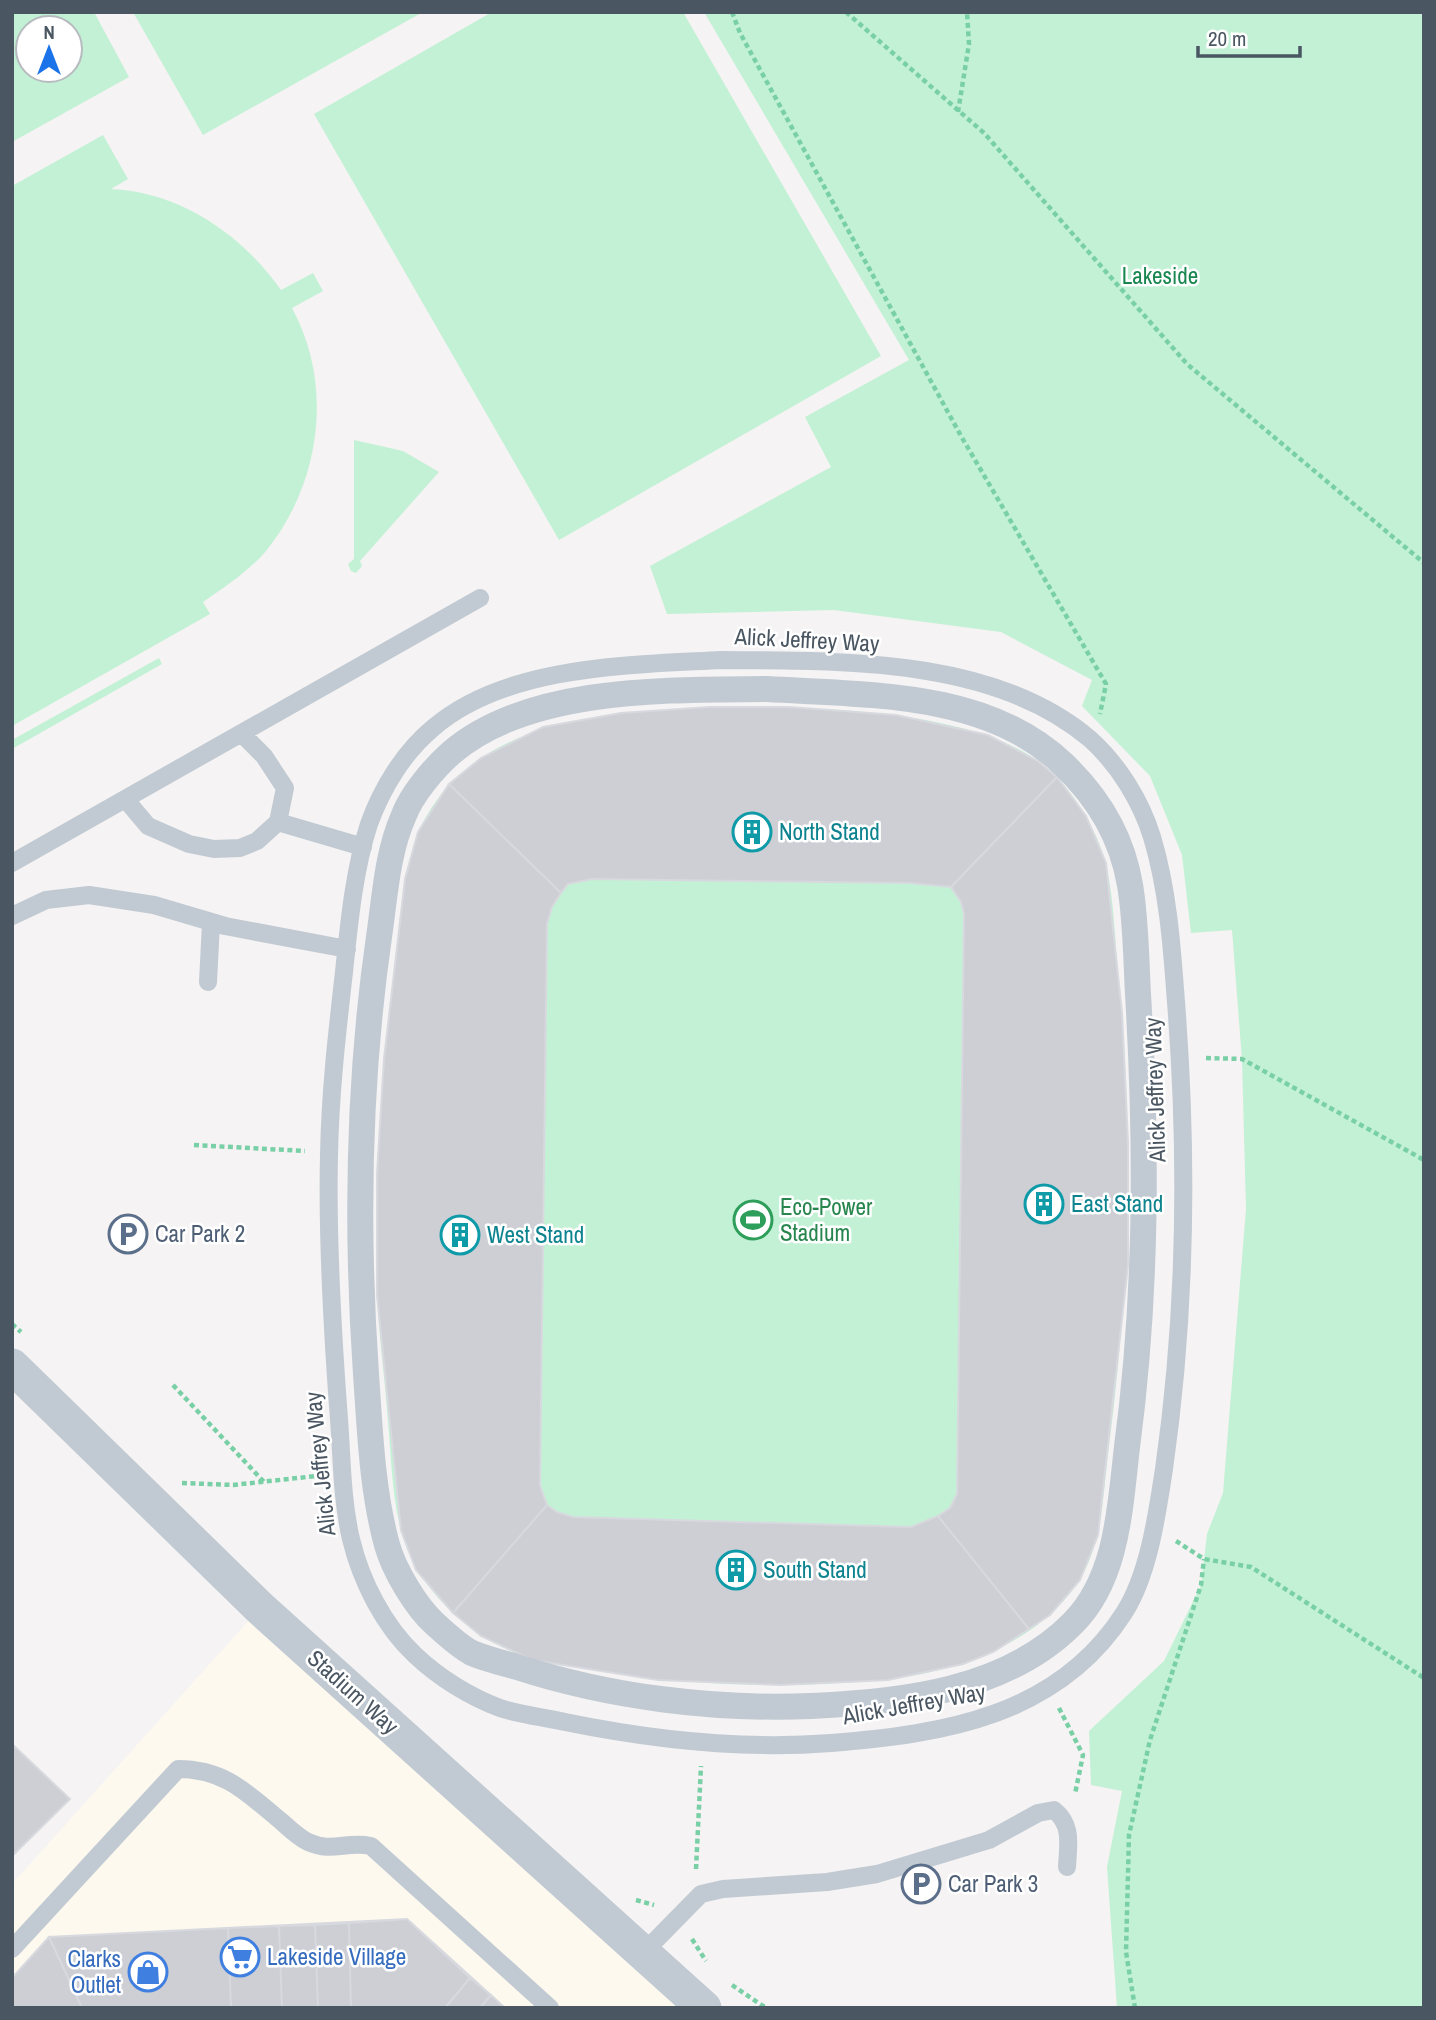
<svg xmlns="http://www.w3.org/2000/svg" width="1436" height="2020" font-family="'Archivo Narrow',sans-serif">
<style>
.commercial{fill:#fdf9ef}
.green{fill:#c3f1d5;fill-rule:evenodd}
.building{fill:#cdcfd5;stroke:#d7d9de;stroke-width:2}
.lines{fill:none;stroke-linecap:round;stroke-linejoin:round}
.path{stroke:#7ad0a6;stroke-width:4.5;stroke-dasharray:5 3.5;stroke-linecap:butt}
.service{stroke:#c1cad2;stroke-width:18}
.pedestrian{stroke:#c1cad2;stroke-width:26}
.minor{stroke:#c1cad2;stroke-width:35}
.labels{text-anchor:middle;stroke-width:5;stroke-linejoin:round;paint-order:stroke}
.park-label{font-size:23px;fill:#17864f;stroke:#fff}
.street-label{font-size:23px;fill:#4a5661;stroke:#fff}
.culture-label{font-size:23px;fill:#0d838f;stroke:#fff;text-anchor:start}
.leisure-label{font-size:23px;fill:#27864d;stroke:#fff;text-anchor:start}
.service-label{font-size:23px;fill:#4e5e75;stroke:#fff;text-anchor:start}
.shop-label{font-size:23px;fill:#366cbe;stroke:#fff;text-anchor:start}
</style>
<rect width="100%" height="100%" fill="#f5f3f3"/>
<path class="commercial" d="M260 1608 704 2008H12V1884Z"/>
<path class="green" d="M12 12H94L129 77 12 142ZM28 28H70V70H28Z
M133 12H423L203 135Z
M492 12H683L881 356 559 540 314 114Z
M704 12H1424V2008H1117L1107 1867 1122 1791 1091 1785 1089 1731 1164 1661 1201 1585 1207 1534 1223 1493 1246 1209 1242 1060 1232 930 1191 933 1182 855 1150 776 1082 706 1092 680 1001 632 834 610 667 614 650 566 831 467 805 417 909 360Z
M103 135 128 179 111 189C181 192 242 235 281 290L313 273 323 291 292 308C334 385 321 483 266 551 249 571 225 587 203 602L210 614 12 726V186Z
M354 440 403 451 439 472 360 561 362 566 356 573 351 571 348 564 354 559Z
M159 658 162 664 12 749V740Z
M710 707C804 707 989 705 1057 777 1080 802 1100 836 1107 869 1114 903 1115 939 1118 974 1135 1134 1129 1294 1108 1454 1103 1497 1102 1547 1077 1584 1034 1646 952 1674 880 1680 785 1689 689 1686 595 1670 576 1667 555 1665 536 1660 502 1651 471 1631 446 1606 425 1585 408 1559 401 1530 391 1492 391 1449 387 1410 384 1370 378 1330 377 1290 374 1185 381 1079 394 975 399 930 401 884 415 841 422 820 439 794 455 779 523 714 623 713 710 707Z"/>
<path class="building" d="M710 707H789L896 715 988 735 1038 761 1057 777 951 887 910 883 592 879 568 884 561 893 449 784 481 758 543 727 621 713Z
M1057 777 1086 816 1106 863 1122 1013 1128 1143V1265L1098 1535 1080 1580 1050 1615 1029 1629 938 1516 950 1508 957 1494 964 914 961 902 951 887Z
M449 784 561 893 552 907 547 924 540 1485 547 1505 453 1613 416 1570 401 1530 377 1295V1174L384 1059 405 879 418 832Z
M547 1505 557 1512 573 1517 911 1527 938 1516 1029 1629 993 1652 963 1664 888 1680 780 1685 658 1680 532 1660 481 1636 453 1613Z
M12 1744 70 1799 12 1856Z
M407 1919 505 2008H12V1978L49 1937Z
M407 1919 470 1978 445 2008H351L349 1923Z
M349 1923 351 2008H318L315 1925Z
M315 1925 318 2008H282L279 1926Z
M279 1926 282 2008H231L228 1928Z
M228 1928 231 2008H82L49 1937Z
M49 1937 82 2008H12V1978Z
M470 1978 491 1995 480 2008H445Z
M491 1995 505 2008H480Z"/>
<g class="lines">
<path class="path" d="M732 12 740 33 961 436 1106 684 1100 714
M846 12 984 133 1187 364 1424 563
M958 112 969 44 967 12
M1206 1058 1242 1059 1424 1160
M194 1145 305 1151
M12 1324 21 1332
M173 1385 264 1482
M182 1483 233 1485 316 1476
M1176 1541 1204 1559 1251 1567 1424 1678
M1059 1708 1083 1755 1075 1794
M696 1869 701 1766
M636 1900 654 1905
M692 1939 706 1961
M732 1985 766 2008
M1135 2008 1126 1952 1129 1835 1150 1740 1201 1585 1204 1559"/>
<path class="service" d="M721 660C841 661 994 657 1090 739 1118 764 1141 801 1152 837 1168 890 1172 947 1176 1002 1188 1157 1186 1315 1164 1469 1157 1514 1149 1574 1124 1613 1058 1716 944 1734 831 1743 741 1750 653 1740 565 1722 544 1717 520 1715 500 1708 470 1697 438 1677 415 1655 384 1626 361 1581 351 1539 341 1497 342 1450 338 1406 332 1323 327 1239 329 1156 330 1094 337 1033 344 972 349 924 354 870 369 824 382 788 404 752 433 728 506 665 630 665 721 660Z
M126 800 148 826 189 844 214 849 240 848 257 841 278 822 285 788 264 756 242 734
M278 822 363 847
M12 863 480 598
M12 916 46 900 89 895 154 905 225 926 347 949
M208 982 211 923
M12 1949 178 1769C225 1769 247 1793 282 1822 290 1829 298 1837 308 1842 333 1853 345 1841 371 1846L550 2008
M643 1953 701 1894 723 1889 827 1882 877 1874 989 1840 1038 1813 1054 1810C1073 1825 1068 1845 1067 1867"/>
<path class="pedestrian" d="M767 689C866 695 987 691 1063 764 1098 797 1122 837 1130 885 1136 920 1136 958 1138 994 1147 1146 1147 1296 1127 1447 1120 1506 1118 1578 1073 1623 1006 1691 901 1702 811 1706 714 1710 609 1697 517 1667 503 1663 486 1659 472 1653 460 1647 446 1634 435 1624 416 1607 394 1570 387 1545 372 1490 370 1431 366 1374 356 1228 358 1082 379 937 385 896 387 853 404 815 412 794 434 768 451 753 529 686 669 690 767 689Z"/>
<path class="minor" d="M12 1366 260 1608 704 2008"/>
</g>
<defs>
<symbol id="building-ring" viewBox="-11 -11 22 22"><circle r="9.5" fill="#fff" stroke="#0f9aa8" stroke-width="1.5"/><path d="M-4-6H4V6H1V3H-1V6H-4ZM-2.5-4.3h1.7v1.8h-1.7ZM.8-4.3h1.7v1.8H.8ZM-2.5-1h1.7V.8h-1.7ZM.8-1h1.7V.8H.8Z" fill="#0f9aa8"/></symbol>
<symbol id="stadium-ring" viewBox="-11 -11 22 22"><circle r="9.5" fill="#fff" stroke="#2e9e5b" stroke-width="1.5"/><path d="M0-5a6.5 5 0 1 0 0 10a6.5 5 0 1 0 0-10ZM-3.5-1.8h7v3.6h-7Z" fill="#2e9e5b"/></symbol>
<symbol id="parking-ring" viewBox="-11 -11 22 22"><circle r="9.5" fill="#fff" stroke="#5c6f8a" stroke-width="1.5"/><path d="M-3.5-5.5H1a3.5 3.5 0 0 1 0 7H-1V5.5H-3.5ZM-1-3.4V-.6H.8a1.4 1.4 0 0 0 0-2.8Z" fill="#5c6f8a"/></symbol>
<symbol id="supermarket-ring" viewBox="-11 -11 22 22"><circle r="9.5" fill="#fff" stroke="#3f7fe0" stroke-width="1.5"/><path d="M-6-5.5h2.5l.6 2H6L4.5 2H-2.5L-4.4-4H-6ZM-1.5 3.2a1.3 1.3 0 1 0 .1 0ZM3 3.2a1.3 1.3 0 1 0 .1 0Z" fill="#3f7fe0"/></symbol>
<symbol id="shop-ring" viewBox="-11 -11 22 22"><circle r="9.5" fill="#fff" stroke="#3f7fe0" stroke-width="1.5"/><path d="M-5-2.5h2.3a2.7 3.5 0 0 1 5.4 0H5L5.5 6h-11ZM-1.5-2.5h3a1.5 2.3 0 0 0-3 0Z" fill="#3f7fe0"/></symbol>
</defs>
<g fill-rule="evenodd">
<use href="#building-ring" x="730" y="810" width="44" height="44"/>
<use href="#building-ring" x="1022" y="1182" width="44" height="44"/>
<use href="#stadium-ring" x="731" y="1198" width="44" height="44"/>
<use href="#parking-ring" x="106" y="1212" width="44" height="44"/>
<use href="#building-ring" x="438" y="1213" width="44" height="44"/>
<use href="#building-ring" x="714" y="1548" width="44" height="44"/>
<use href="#parking-ring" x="899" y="1862" width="44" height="44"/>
<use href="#supermarket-ring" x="218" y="1935" width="44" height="44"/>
<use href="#shop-ring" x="126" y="1950" width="44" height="44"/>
</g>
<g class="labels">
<g class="park-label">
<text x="1160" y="284">Lakeside</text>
</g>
<g class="street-label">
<text transform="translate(807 640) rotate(3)" y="8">Alick Jeffrey Way</text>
<text transform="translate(1155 1090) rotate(-92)" y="8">Alick Jeffrey Way</text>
<text transform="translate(320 1464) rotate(-96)" y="8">Alick Jeffrey Way</text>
<text transform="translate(353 1692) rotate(42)" y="8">Stadium Way</text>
<text transform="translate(914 1704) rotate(-10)" y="8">Alick Jeffrey Way</text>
</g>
<g class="culture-label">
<text x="779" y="840">North Stand</text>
<text x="1071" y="1212">East Stand</text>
<text x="487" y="1243">West Stand</text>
<text x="763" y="1578">South Stand</text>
</g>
<g class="leisure-label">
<text x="780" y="1215">Eco-Power<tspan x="780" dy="26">Stadium</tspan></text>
</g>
<g class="service-label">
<text x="155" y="1242">Car Park 2</text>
<text x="948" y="1892">Car Park 3</text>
</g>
<g class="shop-label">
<text x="267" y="1965">Lakeside Village</text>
<text x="121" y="1967" text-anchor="end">Clarks<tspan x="121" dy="26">Outlet</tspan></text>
</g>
</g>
<rect width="1436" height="2020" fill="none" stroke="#4a5661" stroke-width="28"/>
<g transform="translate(49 49)"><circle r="33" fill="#ffffff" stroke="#b7bbc0" stroke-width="2"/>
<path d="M0-5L12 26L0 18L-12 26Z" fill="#1a73e8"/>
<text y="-10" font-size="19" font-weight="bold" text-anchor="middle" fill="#4a5661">N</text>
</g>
<path d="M1198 46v10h102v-10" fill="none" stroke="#4a5661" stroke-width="3.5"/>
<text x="1208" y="46" font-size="21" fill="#4a5661" stroke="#ffffff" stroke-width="5" paint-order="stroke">20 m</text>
</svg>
